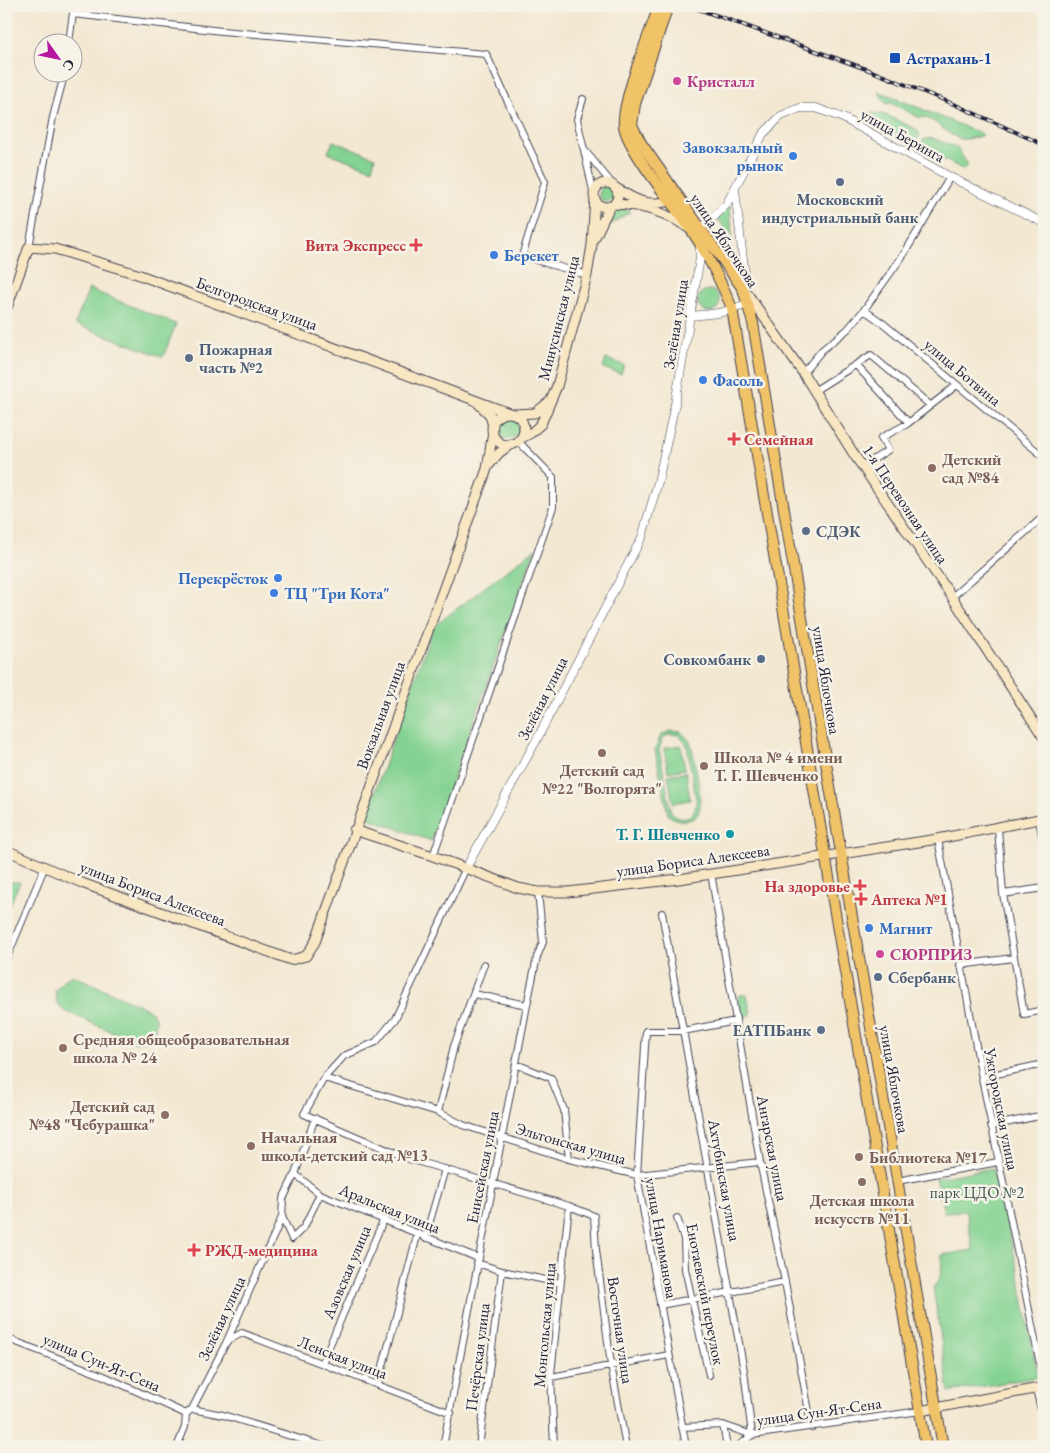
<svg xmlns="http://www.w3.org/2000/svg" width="1050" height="1453" font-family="'EB Garamond',serif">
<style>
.green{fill:#84d392;stroke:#537a66;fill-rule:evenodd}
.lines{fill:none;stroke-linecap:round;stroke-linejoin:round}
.minor-casing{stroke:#414052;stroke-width:8}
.tertiary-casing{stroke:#414052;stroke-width:9}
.secondary-casing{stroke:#414052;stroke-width:11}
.primary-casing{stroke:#414052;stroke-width:12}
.minor{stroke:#fff;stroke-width:6}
.tertiary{stroke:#fff;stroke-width:8}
.secondary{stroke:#f9e7c3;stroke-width:9}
.primary{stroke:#f1c369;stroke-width:10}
.rail-casing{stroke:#22223b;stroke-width:4}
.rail{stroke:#f7f3e8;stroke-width:2;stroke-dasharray:5.5;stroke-linecap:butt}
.transit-dot{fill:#1a4fb4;stroke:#f7f3e8;stroke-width:2}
.hotel-dot{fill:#d1479c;stroke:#f7f3e8;stroke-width:2}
.shop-dot{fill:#3f7fe0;stroke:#f7f3e8;stroke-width:2}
.service-dot{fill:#5c6f8a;stroke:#f7f3e8;stroke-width:2}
.health-dot{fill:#e0444e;stroke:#f7f3e8;stroke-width:2}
.education-dot{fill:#8d6e63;stroke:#f7f3e8;stroke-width:2}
.culture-dot{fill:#0f9aa8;stroke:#f7f3e8;stroke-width:2}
.labels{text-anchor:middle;stroke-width:5;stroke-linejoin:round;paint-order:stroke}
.transit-label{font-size:16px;font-weight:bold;fill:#164399;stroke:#f7f3e8;text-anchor:start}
.hotel-label{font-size:16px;font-weight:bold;fill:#b23c85;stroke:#f7f3e8;text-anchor:start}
.street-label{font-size:16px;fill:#22223b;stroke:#f7f3e8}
.shop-label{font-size:16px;font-weight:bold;fill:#366cbe;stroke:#f7f3e8;text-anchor:start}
.service-label{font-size:16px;font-weight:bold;fill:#4e5e75;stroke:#f7f3e8;text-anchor:start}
.health-label{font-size:16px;font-weight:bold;fill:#be3a42;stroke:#f7f3e8;text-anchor:start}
.education-label{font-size:16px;font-weight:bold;fill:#785e54;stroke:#f7f3e8;text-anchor:start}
.culture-label{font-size:16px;font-weight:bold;fill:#0d838f;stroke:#f7f3e8;text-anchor:end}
.park-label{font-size:16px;fill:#3f5755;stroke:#f7f3e8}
</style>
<rect width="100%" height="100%" fill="#f7f3e8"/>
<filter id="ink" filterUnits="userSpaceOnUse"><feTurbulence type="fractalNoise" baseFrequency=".02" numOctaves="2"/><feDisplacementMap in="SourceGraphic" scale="10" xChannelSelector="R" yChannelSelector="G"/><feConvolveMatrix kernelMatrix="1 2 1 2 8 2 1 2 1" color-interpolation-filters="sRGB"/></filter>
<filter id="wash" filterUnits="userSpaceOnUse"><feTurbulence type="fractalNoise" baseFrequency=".0096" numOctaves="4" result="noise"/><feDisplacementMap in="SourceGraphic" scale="20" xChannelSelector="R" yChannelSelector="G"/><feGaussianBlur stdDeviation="1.12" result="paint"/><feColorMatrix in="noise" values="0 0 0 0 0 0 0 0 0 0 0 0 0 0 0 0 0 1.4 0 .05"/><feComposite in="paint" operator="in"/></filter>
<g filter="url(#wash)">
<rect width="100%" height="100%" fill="#f3e8d1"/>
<path class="green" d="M878 91 982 134 981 136C976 137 967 140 961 139 946 135 933 115 920 118L891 103 886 104Z
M870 112 886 115 916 129 920 135 914 145 864 119Z
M933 138 957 148 968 165 964 170 920 147 924 139Z
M333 141 375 157 372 169 328 153Z
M599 194a8 8 0 1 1 16 0a8 8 0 1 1-16 0Z
M730 206 732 237 718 219Z
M619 209H624L630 212 605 228 606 220Z
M89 289 176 324 163 357 75 324Z
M698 301a11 11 0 1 1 22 0a11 11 0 1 1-22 0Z
M606 359 624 365 621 374 603 368Z
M497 428a11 11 0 1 1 22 0a11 11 0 1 1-22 0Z
M535 549 431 841 366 817 433 627Z
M670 731 681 732C685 736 689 739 691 744 694 755 701 794 700 806 699 824 678 823 668 815L655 750 661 735ZM670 734 679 735 687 745 696 799C698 815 684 824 671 812L659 749 663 738Z
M681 745 685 769 668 772 664 748Z
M686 772 690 800 673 803 668 775Z
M6 882H20L6 913Z
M71 976H75L150 1010 156 1019 155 1031 149 1039 136 1042 64 1011 57 1003 55 991 64 980Z
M747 994 751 1015 742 1017 738 996Z
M993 1168 1017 1265 1038 1377 949 1392 933 1287C943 1278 941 1268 942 1255L973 1250 966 1211 944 1212 936 1178Z"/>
</g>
<g filter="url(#ink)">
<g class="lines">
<defs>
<path id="minor" d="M73 14 222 31 486 54 545 182 522 256 587 275
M69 42 74 6
M583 99 577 119 594 195
M586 152 613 185
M29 247 53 117 65 72
M864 310 884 324 1044 457
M856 365 908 422
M803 373 822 350 848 329 864 310 904 254 950 177
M814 391 871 355 930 405
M862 467 888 450 881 438 907 424 957 385
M952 597 1044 516
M1039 819 1044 846
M998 828 1003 894
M938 839 981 1073 1044 1384
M433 856 553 507V477L518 441
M466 868 395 1019 376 1042 344 1056 324 1078 304 1114 406 1158 569 1206 594 1216 596 1250 611 1365 626 1447
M711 873 760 1162 785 1282 812 1428
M1044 888 1003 894 1024 1014 1044 1010
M662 913 744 1371 752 1435 737 1447
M6 960 45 866
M960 965 1013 958
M474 994 527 1005
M516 1064 551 1078 564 1110 569 1159
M982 1077 1044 1064
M324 1078 438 1112 463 1125 569 1159 637 1175 760 1162
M438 1112 454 1046 484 964
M991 1126 1044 1115
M897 1181 998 1162
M320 1194 478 1258
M282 1217 283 1199 295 1174
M677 1218 684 1239 685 1269 709 1375
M425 1238 445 1169
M477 1263 502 1271 560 1283
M660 1305 785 1282
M6 1338 104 1376 186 1414
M227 1341 242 1333 451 1413
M322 1363 383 1221
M551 1377 669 1355
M378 1385 417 1236
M1036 1388 1044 1423
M192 1409 223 1415 326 1447
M723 1425 727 1447
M682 1427 723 1425 752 1435 920 1411
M177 1447 185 1427 186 1414 192 1409 227 1341 282 1217 292 1239 304 1227 320 1194 295 1174 315 1118
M443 1447 527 1005 537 957 543 942 538 892
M479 1447 502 1271
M554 1447 551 1374 569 1206
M686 1447 637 1175 646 1031H683L736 1021"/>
<path id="tertiary" d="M735 190 744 268 743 289
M702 228 726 205 763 134 781 116 800 108H816L843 118 950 177 1044 223
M691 316 719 313 749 304
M466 868 537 739 642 537 658 482 675 404 700 258V243"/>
<path id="secondary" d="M594 195a12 12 0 1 1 24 0a12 12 0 1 1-24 0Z
M616 188C635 200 647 207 670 201
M614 204C640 205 667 212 688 228
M595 237 610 206
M744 289 803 373 855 456 952 597 1044 738
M6 310 29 247 55 249 137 274 509 413
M478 403 490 415 493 426
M492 429a16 16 0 1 1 32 0a16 16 0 1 1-32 0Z
M514 414 535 413 549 402
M520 439 531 433 541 424 557 386 587 275 592 245 595 198
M490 464 499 453 511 444
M354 830 433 856 518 888 538 892H568L679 879 938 839 1044 818
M6 850 82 883 291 960 306 956 315 942 487 469 493 431
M920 1411 1044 1387"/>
<path id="primary" d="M659 6C650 33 621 102 624 126 627 149 677 209 692 231 708 255 721 282 732 308L926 1447
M668 6 635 104 632 125 641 143 743 289 753 323 838 835 943 1447"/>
</defs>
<use href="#minor" class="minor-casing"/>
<use href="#tertiary" class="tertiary-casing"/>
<use href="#secondary" class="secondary-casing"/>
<use href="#primary" class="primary-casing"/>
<use href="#minor" class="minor"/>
<use href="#tertiary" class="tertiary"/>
<use href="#secondary" class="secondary"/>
<use href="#primary" class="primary"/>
<defs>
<path id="rail" d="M690 6 869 70 956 105 1044 145"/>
</defs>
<use href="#rail" class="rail-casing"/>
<use href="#rail" class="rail"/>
</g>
</g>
<rect class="transit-dot" x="889" y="52" width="12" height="12" rx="2.5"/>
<g class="hotel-dot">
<circle cx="677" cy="81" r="5"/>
<circle cx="880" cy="954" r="5"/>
</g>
<g class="shop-dot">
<circle cx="793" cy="156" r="5"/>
<circle cx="494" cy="255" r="5"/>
<circle cx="703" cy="380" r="5"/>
<circle cx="278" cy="578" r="5"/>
<circle cx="274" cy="593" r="5"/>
<circle cx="869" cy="928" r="5"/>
</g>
<g class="service-dot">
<circle cx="840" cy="182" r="5"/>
<circle cx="189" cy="358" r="5"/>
<circle cx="806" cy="531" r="5"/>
<circle cx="761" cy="659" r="5"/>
<circle cx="878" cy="977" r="5"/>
<circle cx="821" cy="1030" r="5"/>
</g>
<g class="health-dot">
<path d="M413.5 237.5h5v5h5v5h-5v5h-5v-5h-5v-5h5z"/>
<path d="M731.5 431.5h5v5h5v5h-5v5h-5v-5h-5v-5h5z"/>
<path d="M857.5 878.5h5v5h5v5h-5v5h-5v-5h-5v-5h5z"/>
<path d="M858.5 891.5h5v5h5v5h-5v5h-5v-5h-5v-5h5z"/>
<path d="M191.5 1242.5h5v5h5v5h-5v5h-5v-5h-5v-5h5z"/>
</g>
<g class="education-dot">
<circle cx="932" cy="468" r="5"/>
<circle cx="602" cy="753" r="5"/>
<circle cx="704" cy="766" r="5"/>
<circle cx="63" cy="1048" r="5"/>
<circle cx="165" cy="1115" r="5"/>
<circle cx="251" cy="1146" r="5"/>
<circle cx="859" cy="1157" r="5"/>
<circle cx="862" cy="1182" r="5"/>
</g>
<circle class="culture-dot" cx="730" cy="834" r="5"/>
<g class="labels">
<g class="transit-label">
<text x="906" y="64">Астрахань-1</text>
</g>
<g class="hotel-label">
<text x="687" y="87">Кристалл</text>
<text x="890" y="960">СЮРПРИЗ</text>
</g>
<g class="street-label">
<text transform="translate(903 135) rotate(29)" y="6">улица Беринга</text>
<text transform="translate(725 240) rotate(56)" y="6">улица Яблочкова</text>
<text transform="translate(257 303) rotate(20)" y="6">Белгородская улица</text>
<text transform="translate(558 318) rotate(-76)" y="6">Минусинская улица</text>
<text transform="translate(675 324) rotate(-81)" y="6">Зелёная улица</text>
<text transform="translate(963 372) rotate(40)" y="6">улица Ботвина</text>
<text transform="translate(906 504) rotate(56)" y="6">1-я Перевозная улица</text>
<text transform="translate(827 680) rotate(81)" y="6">улица Яблочкова</text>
<text transform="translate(542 698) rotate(-63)" y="6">Зелёная улица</text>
<text transform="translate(380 715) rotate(-70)" y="6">Вокзальная улица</text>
<text transform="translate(693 860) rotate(-8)" y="6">улица Бориса Алексеева</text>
<text transform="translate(153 893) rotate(21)" y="6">улица Бориса Алексеева</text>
<text transform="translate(895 1079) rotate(80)" y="6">улица Яблочкова</text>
<text transform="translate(1002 1109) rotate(79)" y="6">Ужгородская улица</text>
<text transform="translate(571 1143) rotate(16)" y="6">Эльтонская улица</text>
<text transform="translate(773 1148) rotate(79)" y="6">Ангарская улица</text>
<text transform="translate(482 1167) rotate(-79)" y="6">Енисейская улица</text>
<text transform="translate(725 1180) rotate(80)" y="6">Ахтубинская улица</text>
<text transform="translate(390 1208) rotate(22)" y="6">Аральская улица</text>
<text transform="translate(662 1238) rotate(80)" y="6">улица Нариманова</text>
<text transform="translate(346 1272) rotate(-67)" y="6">Азовская улица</text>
<text transform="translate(706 1294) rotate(79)" y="6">Енотаевский переулок</text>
<text transform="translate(221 1318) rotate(-65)" y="6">Зелёная улица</text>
<text transform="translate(544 1325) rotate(-85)" y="6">Монгольская улица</text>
<text transform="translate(621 1330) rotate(82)" y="6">Восточная улица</text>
<text transform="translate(343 1357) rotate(21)" y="6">Ленская улица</text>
<text transform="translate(477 1357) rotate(-83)" y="6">Печёрская улица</text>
<text transform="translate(102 1362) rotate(23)" y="6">улица Сун-Ят-Сена</text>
<text transform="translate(819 1411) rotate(-8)" y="6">улица Сун-Ят-Сена</text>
</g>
<g class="shop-label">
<text x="783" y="153" text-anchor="end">Завокзальный<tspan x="783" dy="18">рынок</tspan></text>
<text x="504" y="261">Берекет</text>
<text x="713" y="386">Фасоль</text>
<text x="268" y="584" text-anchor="end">Перекрёсток</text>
<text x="284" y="599">ТЦ "Три Кота"</text>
<text x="879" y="934">Магнит</text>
</g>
<g class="service-label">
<text x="840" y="205" text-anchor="middle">Московский<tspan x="840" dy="18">индустриальный банк</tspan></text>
<text x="199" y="355">Пожарная<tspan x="199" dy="18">часть №2</tspan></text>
<text x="816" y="537">СДЭК</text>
<text x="751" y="665" text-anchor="end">Совкомбанк</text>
<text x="888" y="983">Сбербанк</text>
<text x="811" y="1036" text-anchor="end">ЕАТПБанк</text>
</g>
<g class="health-label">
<text x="406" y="251" text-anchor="end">Вита Экспресс</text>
<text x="744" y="445">Семейная</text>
<text x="850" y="892" text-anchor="end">На здоровье</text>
<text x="871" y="905">Аптека №1</text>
<text x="205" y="1256">РЖД-медицина</text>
</g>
<g class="education-label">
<text x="942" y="465">Детский<tspan x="942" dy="18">сад №84</tspan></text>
<text x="714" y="763">Школа № 4 имени<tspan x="714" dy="18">Т. Г. Шевченко</tspan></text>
<text x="602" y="776" text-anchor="middle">Детский сад<tspan x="602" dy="18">№22 "Волгорята"</tspan></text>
<text x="73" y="1045">Средняя общеобразовательная<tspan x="73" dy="18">школа № 24</tspan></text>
<text x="155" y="1112" text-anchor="end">Детский сад<tspan x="155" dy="18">№48 "Чебурашка"</tspan></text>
<text x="261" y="1143">Начальная<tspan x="261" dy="18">школа-детский сад №13</tspan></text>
<text x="869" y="1163">Библиотека №17</text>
<text x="862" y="1206" text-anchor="middle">Детская школа<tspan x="862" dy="18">искусств №11</tspan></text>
</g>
<g class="culture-label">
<text x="720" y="840">Т. Г. Шевченко</text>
</g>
<g class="park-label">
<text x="977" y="1198">парк ЦДО №2</text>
</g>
</g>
<rect width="1050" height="1453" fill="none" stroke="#f7f3e8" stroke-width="25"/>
<g transform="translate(58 58) rotate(123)"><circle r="24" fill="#f7f3e8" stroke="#a29fa3"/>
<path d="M0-4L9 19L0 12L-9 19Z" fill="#b5179e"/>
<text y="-8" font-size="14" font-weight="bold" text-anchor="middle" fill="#22223b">С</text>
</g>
</svg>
